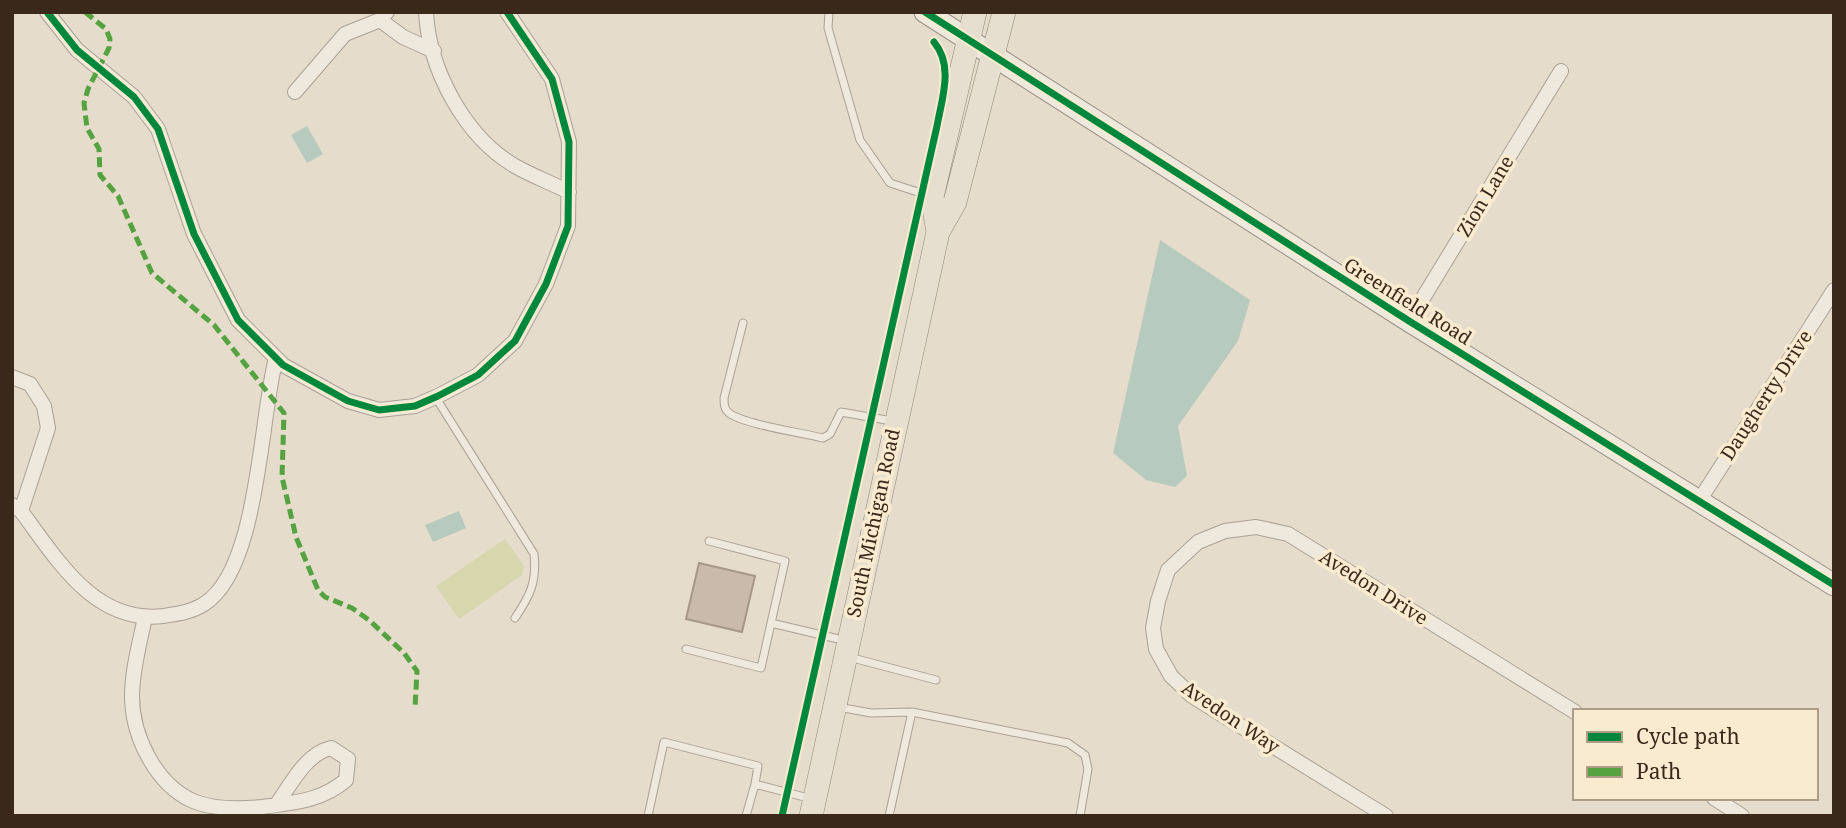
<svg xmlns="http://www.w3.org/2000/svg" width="1846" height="828" font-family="'Noto Serif',serif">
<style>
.green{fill:#d8d6ac}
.water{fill:#b6cabe}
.building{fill:#cabaab;stroke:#a6978a;stroke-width:2}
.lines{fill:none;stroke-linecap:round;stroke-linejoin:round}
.lane-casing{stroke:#aba194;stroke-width:9}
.street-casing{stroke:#aba194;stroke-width:16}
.secondary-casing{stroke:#9b9184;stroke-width:23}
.primary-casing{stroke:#90877b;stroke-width:24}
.lane{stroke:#eee8dd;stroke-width:7}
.street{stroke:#eee8dd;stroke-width:14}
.secondary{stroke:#eee8dd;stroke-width:21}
.primary{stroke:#e6dece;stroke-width:23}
.quiet{stroke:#54a340;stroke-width:5;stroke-dasharray:10 5;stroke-linecap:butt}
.cycleway-casing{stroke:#f9ebcf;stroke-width:11}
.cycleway{stroke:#00873e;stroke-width:7}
.labels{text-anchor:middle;stroke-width:7;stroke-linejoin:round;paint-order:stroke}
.street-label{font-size:19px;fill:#3a291b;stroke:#f9ebcf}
</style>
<rect width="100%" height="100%" fill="#e6dccb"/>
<path class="green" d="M505 539 524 566 522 575 459 619 436 586Z"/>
<path class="water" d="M307 126 323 154 307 163 291 135Z
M1160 240 1250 300 1238 341 1178 426 1187 476 1175 487 1146 480 1113 453Z
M459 511 466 528 433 542 425 525Z"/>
<path class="building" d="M699 563 755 576 742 632 686 619Z"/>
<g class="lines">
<defs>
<path id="lane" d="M829 12 828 28 860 140 890 183 930 196
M743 323 724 398C724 404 724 409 729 413 743 424 803 433 823 438L830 434 841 412 892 421
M436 398 534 554C537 582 530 596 515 618
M709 541 785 561 771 623
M686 649 761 668 771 623 847 641
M849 657 936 680
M838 707 871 713 912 712 1068 743 1085 755 1088 769 1080 816
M648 816 664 742 758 766 755 784 812 799
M746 816 755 784
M889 816 912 712"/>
<path id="street" d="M47 12 77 50 134 97 158 129 194 234 238 320 283 365 348 401 379 410 415 406 438 396 478 375 515 341 546 284 568 226 569 142 552 79 507 12
M426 12C429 70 465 137 515 166 532 176 552 183 569 192
M380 20 403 37 434 51
M295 92 345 34 380 20 387 12
M1409 321 1561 71
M12 377 30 384 44 406 48 428 21 511
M1699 501 1834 290
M12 505 21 511C57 559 94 624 163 616 176 614 192 612 204 604 259 570 260 417 276 358
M145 617C140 642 132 670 132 696 132 735 155 784 193 801 212 809 241 809 262 807 292 803 322 801 346 780L348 759 331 748C305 754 291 785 276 805
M1714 798 1742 816
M1386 816 1192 696 1171 676 1156 649 1153 628 1158 601 1168 570 1198 542 1225 531 1256 527 1288 534 1575 712"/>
<path id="secondary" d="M925 12 1409 321 1834 585"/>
<path id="primary" d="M938 232 932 197 975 12
M811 816 938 232 955 202 1004 12"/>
</defs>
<use href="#lane" class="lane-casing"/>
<use href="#street" class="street-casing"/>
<use href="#secondary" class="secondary-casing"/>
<use href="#primary" class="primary-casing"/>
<use href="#lane" class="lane"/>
<use href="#street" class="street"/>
<use href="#secondary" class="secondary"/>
<use href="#primary" class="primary"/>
<path class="quiet" d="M85 12 106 29 110 39 109 48 88 89 84 103 87 128 99 149 100 175 118 196 152 273 214 325 284 413 282 477 296 537 318 590 325 597 352 608 369 620 404 653 417 671 415 708"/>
<defs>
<path id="cycleway" d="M47 12 77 50 134 97 158 129 194 234 238 320 283 365 348 401 379 410 415 406 438 396 478 375 515 341 546 284 568 226 569 142 552 79 507 12
M925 12 1409 321 1834 585
M782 816 937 126C942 98 954 66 934 42"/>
</defs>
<use href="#cycleway" class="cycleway-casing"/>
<use href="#cycleway" class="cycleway"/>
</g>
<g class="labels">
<g class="street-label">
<text transform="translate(1485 196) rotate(-59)" y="7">Zion Lane</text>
<text transform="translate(1408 301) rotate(32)" y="7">Greenfield Road</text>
<text transform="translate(1766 395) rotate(-57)" y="7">Daugherty Drive</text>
<text transform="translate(873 523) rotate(-78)" y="7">South Michigan Road</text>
<text transform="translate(1374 587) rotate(32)" y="7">Avedon Drive</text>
<text transform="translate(1231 717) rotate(34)" y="7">Avedon Way</text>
</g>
</g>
<rect width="1846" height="828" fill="none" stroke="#3a291b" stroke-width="28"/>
<rect x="1573" y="709" width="245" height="91" fill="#f9ebcf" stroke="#ad9d87" stroke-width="2"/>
<rect x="1587" y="732" width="35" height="10" fill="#00873e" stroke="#ad9d87" stroke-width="2"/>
<text x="1636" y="744" font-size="21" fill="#3a291b">Cycle path</text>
<rect x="1587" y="767" width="35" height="10" fill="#54a340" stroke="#ad9d87" stroke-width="2"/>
<text x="1636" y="779" font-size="21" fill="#3a291b">Path</text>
</svg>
